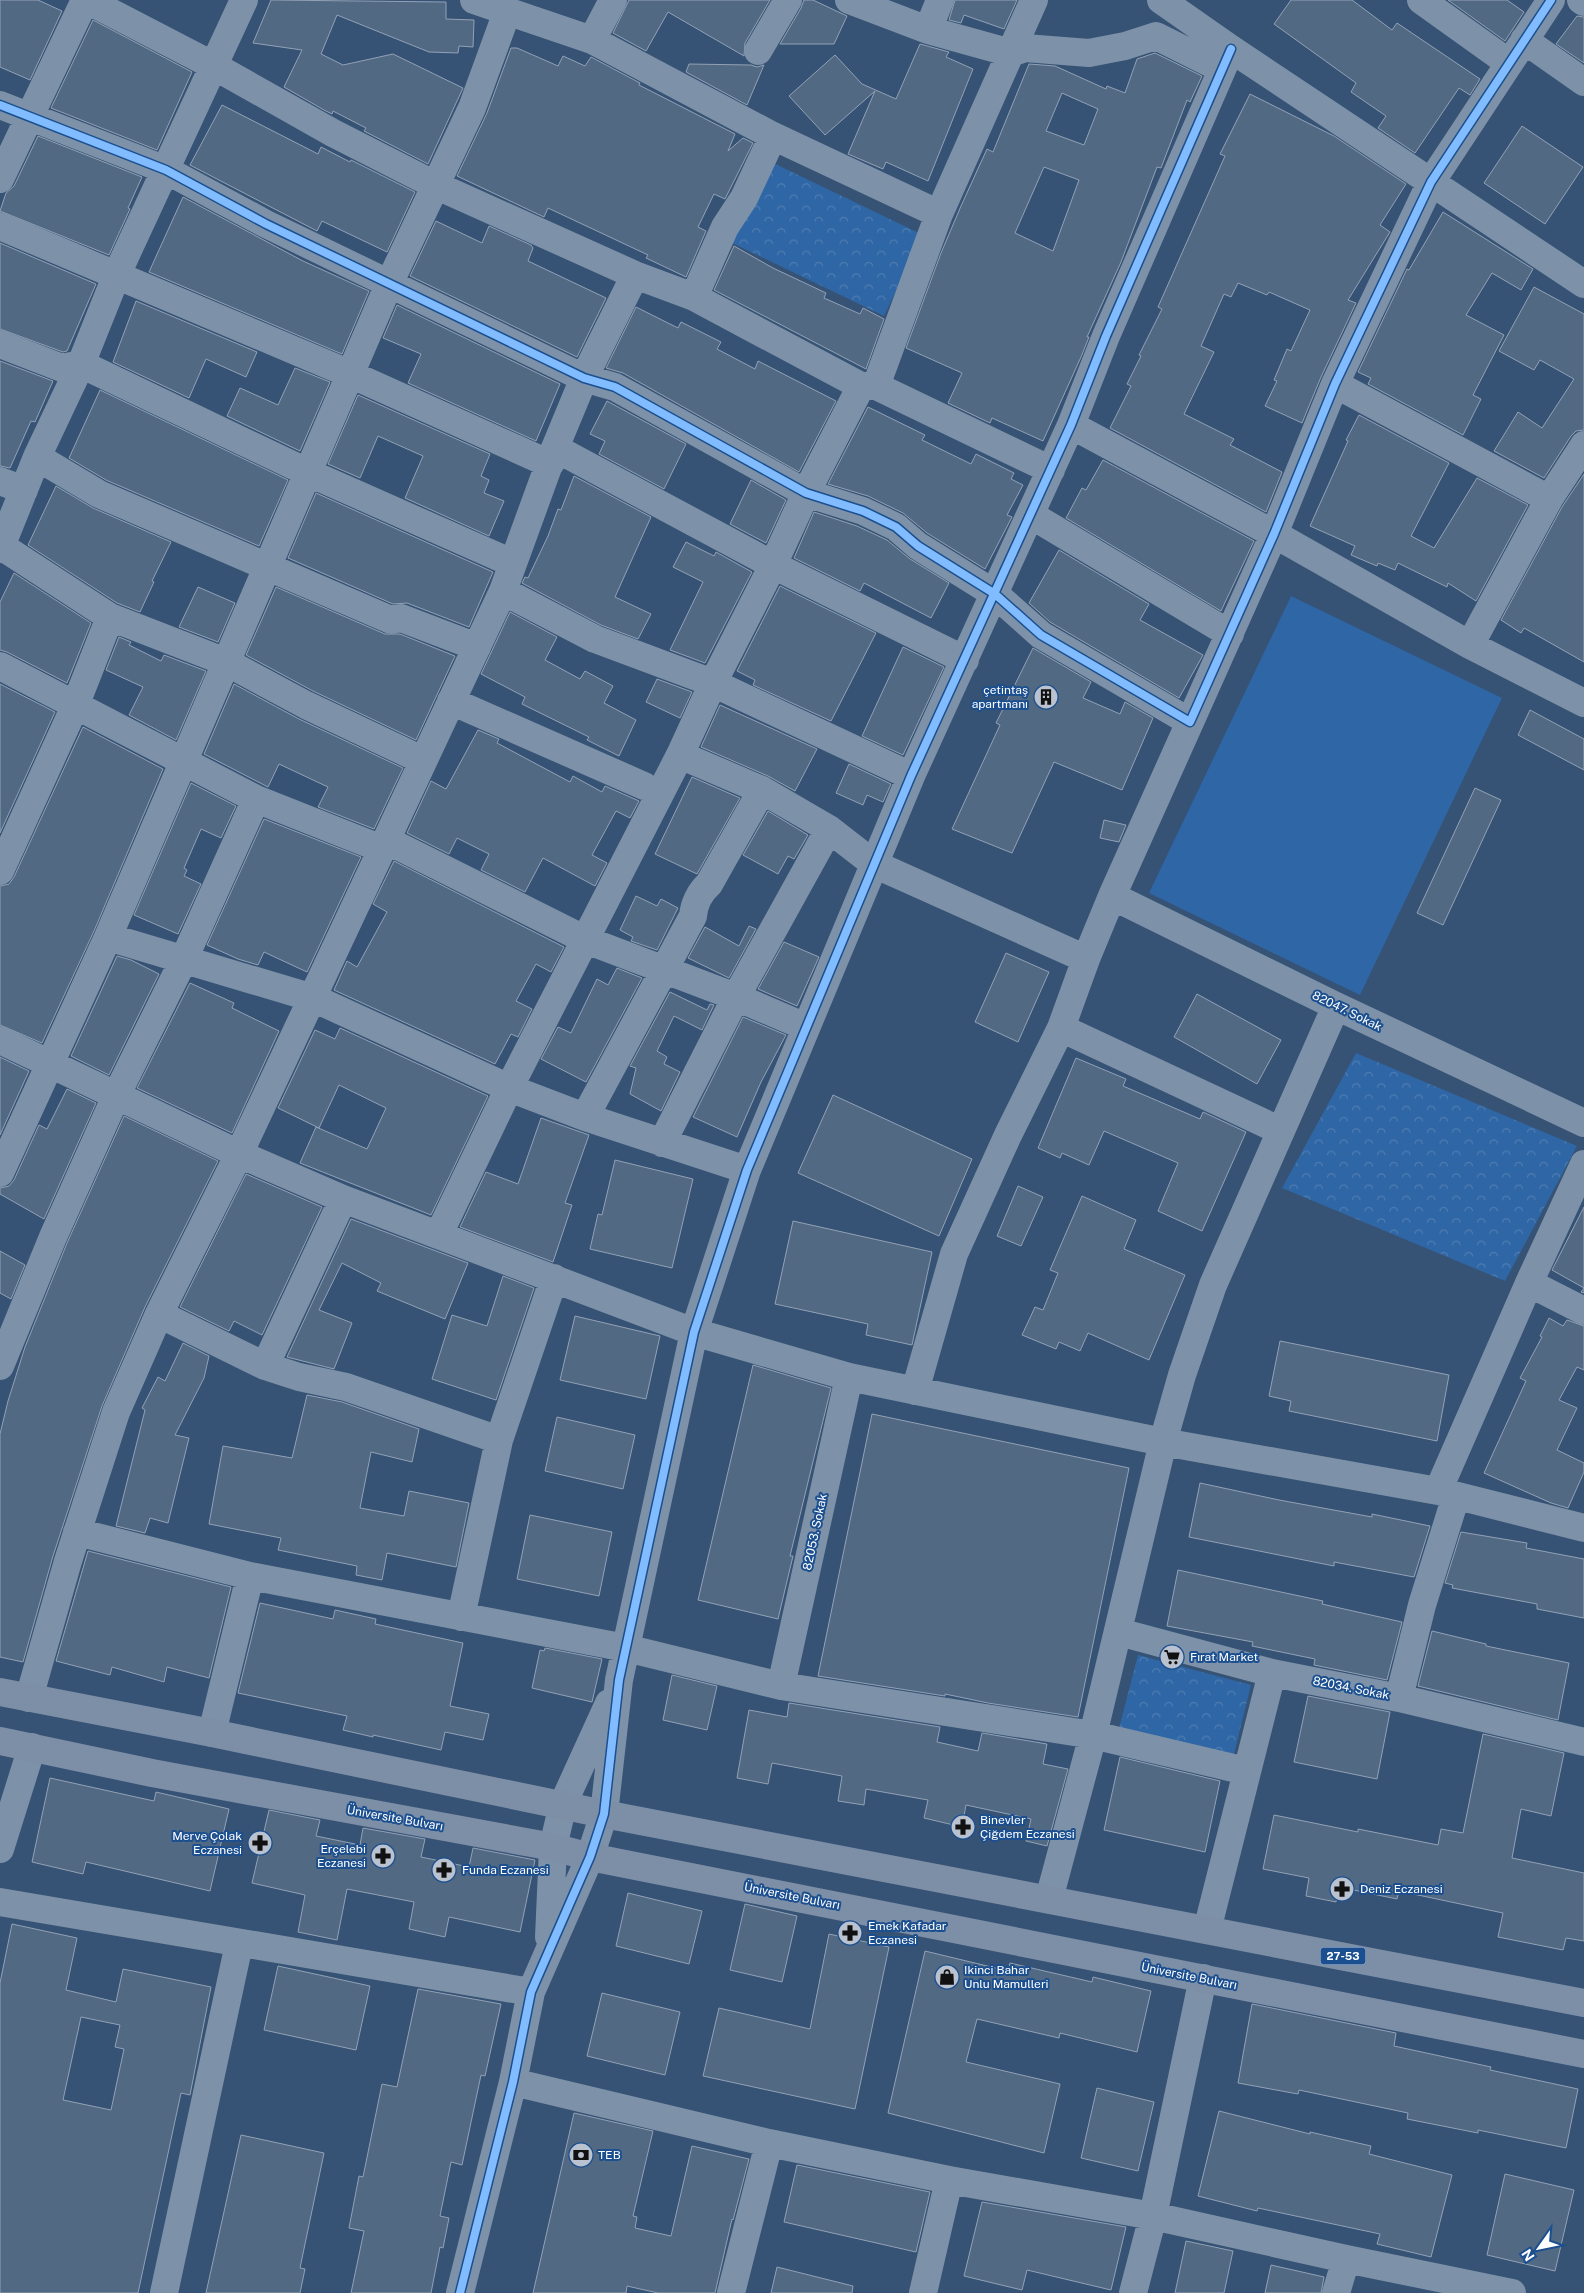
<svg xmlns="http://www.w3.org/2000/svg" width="1584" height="2293" font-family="'Public Sans',sans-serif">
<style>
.green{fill:#2f66a5}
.forest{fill:url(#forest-crowns)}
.building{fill:#526984;stroke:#92a2b6;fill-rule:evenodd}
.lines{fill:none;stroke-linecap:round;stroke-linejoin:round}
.minor{stroke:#7d92a8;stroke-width:28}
.major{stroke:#7d8ea7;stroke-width:28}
.cycleway-casing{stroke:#1b4f8f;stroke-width:11}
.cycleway{stroke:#80bcff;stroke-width:8}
.labels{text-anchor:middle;stroke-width:4;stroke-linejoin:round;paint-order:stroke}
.shield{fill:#1b4f8f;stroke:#bbcadd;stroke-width:1}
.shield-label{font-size:11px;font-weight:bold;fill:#fff}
.poi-label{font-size:12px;fill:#fff;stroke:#1b4f8f;text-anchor:start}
.street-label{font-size:12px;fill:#fff;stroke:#1b4f8f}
</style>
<defs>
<pattern id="forest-crowns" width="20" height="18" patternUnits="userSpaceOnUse" patternTransform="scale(1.25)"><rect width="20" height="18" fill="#2f66a5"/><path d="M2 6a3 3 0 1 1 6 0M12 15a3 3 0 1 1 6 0" fill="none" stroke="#4e7db2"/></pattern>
</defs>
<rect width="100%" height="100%" fill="#365274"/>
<path class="green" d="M1291 596 1502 698 1360 995 1149 893Z"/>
<path class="forest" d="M767 160 923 235 884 316 728 241Z
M1356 1053 1577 1146 1505 1281 1282 1188Z
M1138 1655 1251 1685 1231 1766 1117 1736Z"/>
<path class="building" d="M0 0H38L62 11 30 80 0 67Z
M271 0 446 2V19L474 20 473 47 459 46 458 53 429 52 337 15 321 54 343 65 393 54 463 88 428 164 364 131 366 128 333 111 332 114 324 110 284 87 302 50 253 43Z
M629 0H770L745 43 744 56 668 12 646 51 613 33Z
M804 0H813L847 16 834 44H780L801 8Z
M955 0H1017L1004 29 964 15 961 23 949 20Z
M1291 0H1352L1392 30 1397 23 1480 79 1470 95 1459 88 1415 153 1378 128 1386 116 1351 92 1356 83 1274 24Z
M1448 0H1507L1524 12 1505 41Z
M1577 16 1584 17V63L1556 44Z
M93 20 192 72 157 150 51 108Z
M920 44 949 52 946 57 973 69 928 181 886 162 883 169 848 154 875 91 825 135 789 96 835 55 862 84 896 99Z
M511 48H517L558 66 563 56 585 66 591 57 640 83 639 85 735 134 728 151 743 138 753 143 725 199 714 194 698 227 706 231 686 277 646 258 648 255 548 208 544 217 457 176 487 113Z
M1155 53 1202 76 1190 102 1187 100 1161 168 1157 167 1121 262 1087 337H1089L1081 357 1043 441 992 418 990 423 948 403 962 373 906 348 941 253 961 206 987 149 993 152 1029 64 1055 66 1106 89 1107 86 1125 93 1137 59ZM1062 93 1098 109 1084 145 1046 131ZM1044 167 1079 180 1053 251 1015 233Z
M689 64 751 65 757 67 764 65 747 105 686 72Z
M1250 94 1334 136 1406 184 1380 225 1390 232 1348 300 1356 303 1321 377 1302 423 1265 406 1277 381 1274 380 1287 349 1291 351 1310 310 1269 292 1267 295 1238 283 1231 297 1224 294 1201 346 1214 352 1184 414 1234 439 1230 445 1282 472 1266 512 1110 428 1131 386 1127 384 1141 356 1139 355 1162 309 1158 307 1225 156 1220 154Z
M222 105 318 154 321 147 350 162 351 160 415 192 387 252 322 221 317 231 190 165Z
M1522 126 1583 167 1545 224 1484 183Z
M38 136 142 177 128 208 130 209 109 255 0 211 6 193 14 186Z
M183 197 303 261 369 291 342 354 149 272Z
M1443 212 1533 269 1521 290 1492 273 1466 315 1504 335 1473 395 1481 399 1463 435 1368 384 1371 378 1358 372 1407 269 1409 270Z
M436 221 482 243 489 226 531 245 533 248 528 261 606 298 577 357 410 276Z
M0 243 96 284 67 351 63 352 0 329Z
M734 246 773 268 826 293 824 298 860 314 863 308 884 319 866 369 714 290Z
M1534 287 1584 314V430L1576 431 1571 436 1544 478 1494 451 1518 412 1542 428 1574 379 1540 360 1534 370 1499 351Z
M136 301 257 352 246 377 206 359 189 398 113 362Z
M397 305 560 384 536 441 408 383 421 354 383 338Z
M636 307 678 328 681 322 721 342 717 349 755 369 758 361 836 401 799 472 623 373 606 368Z
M0 361 53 381 35 422 31 421 10 468 0 466Z
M295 368 330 382 300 451 227 416 240 388 278 405Z
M100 390 288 480 259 546 106 480 69 458Z
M358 395 490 454 481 476 489 480 484 493 504 501 489 536 405 498 423 456 378 436 360 478 328 464Z
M607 401 686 444 664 489 599 454 605 441 590 434Z
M868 407 925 435 922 440 971 464 976 454 1014 473 1011 479 1023 485 1007 515 1012 517 985 569 927 533 903 513 868 496 828 484Z
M1359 415 1449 463 1411 536 1434 548 1477 478 1528 505 1476 601 1448 583 1447 587 1398 563 1395 570 1378 563 1377 566 1351 555 1355 546 1310 526 1348 441 1346 440Z
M1103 460 1254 541 1221 611 1066 518 1082 488 1086 490Z
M1584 474V662L1524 628 1521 633 1501 620 1562 507Z
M574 476 651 517 615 597 651 614 638 639 601 625 522 583 525 577 528 578 548 536 558 509 561 510Z
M751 480 786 500 766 543 730 524Z
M56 486 93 508 171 542 152 581 154 582 140 612 117 603 28 545Z
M316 493 493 572 469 627 407 603 393 604 288 558Z
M814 512 857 526 887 540 910 559 949 583 931 618 864 583 860 591 794 558Z
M686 542 714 556 716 552 752 572 705 663 670 650 703 582 673 567Z
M1059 550 1149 604 1140 620 1203 655 1179 698 1050 622 1029 603Z
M14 573 91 623 67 683 7 652 0 650V602Z
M780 586 876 633 831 721 753 685 755 680 737 671Z
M198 587 235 603 218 642 179 627Z
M276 587 385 634H400L455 656 416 740 313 691 246 655Z
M510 612 557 637 545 660 580 679 585 671 613 686 604 703 636 720 619 756 587 740 589 737 522 704 525 697 481 674Z
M119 637 131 642 129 645 161 661 164 655 206 671 176 740 129 715 143 687 106 670Z
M903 647 944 667 903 755 862 736Z
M1033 648 1091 682 1083 698 1120 714 1125 702 1153 718 1122 790 1054 762 1012 853 952 829 1000 725 996 723Z
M657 679 692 692 680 718 646 702Z
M0 684 55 712 0 833Z
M234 684 299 719 403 768 374 829 318 807 328 787 279 764 268 787 204 754Z
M720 705 817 749 795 791 768 776 701 747Z
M1530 710 1584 739V770L1518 735Z
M83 727 163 769 94 931 42 1043 0 1025V886L9 884 14 877Z
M478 730 499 739 497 743 570 782 573 776 602 792 605 786 639 801 630 818 616 811 592 855 607 863 595 886 543 858 525 892 481 870 489 854 457 838 449 854 407 833 431 781 446 789Z
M849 764 891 784 883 802 867 795 863 805 836 793Z
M692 777 740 798 697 874 655 854Z
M191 783 236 806 221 838 201 829 184 868 187 870 184 876 201 884 178 934 134 915Z
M1475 788 1501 800 1443 925 1417 913Z
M768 811 808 835 794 859 788 856 778 874 743 855Z
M264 819 361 857 307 972 264 952 258 965 238 959 207 945Z
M1104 820 1126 825 1119 842 1100 838Z
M394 861 564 947 551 972 536 964 516 1001 532 1009 518 1037 511 1034 495 1064 334 990 347 961 357 967 387 912 373 904Z
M636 896 657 906 661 899 678 908 657 950 631 941 633 937 620 930Z
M749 926 756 929 729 978 688 958 705 927 739 946Z
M784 942 819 957 797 1006 758 989Z
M1006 953 1049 972 1018 1042 975 1022Z
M117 956 131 960 159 974 109 1075 71 1056Z
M617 968 642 978 586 1082 541 1059 558 1027 571 1033 597 979 608 985Z
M190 983 234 1003 232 1008 279 1031 232 1133 137 1088Z
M670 992 707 1010 710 1004 714 1005 702 1030 674 1016 657 1051 667 1057 664 1064 680 1072 661 1111 630 1094 636 1068 630 1066Z
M1197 994 1281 1040 1257 1084 1174 1037Z
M743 1017 786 1035 761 1082 737 1137 693 1117Z
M340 1028 488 1096 431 1215 300 1163 316 1127 367 1149 386 1108 339 1085 319 1128 278 1108 315 1030 335 1039Z
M0 1057 29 1071 0 1135Z
M1076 1058 1126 1079 1123 1086 1200 1119 1203 1112 1246 1132 1202 1231 1158 1211 1178 1163 1104 1131 1089 1165 1062 1153 1060 1158 1038 1148Z
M67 1089 96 1103 44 1219 0 1194V1188L9 1186 14 1180 39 1125 47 1129Z
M833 1095 972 1159 939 1236 798 1173Z
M124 1116 218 1161 145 1307 102 1406 53 1556 23 1662 0 1657V1434L8 1401 25 1347 67 1243Z
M541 1118 589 1135 565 1203 572 1205 553 1262 460 1227 486 1172 518 1184Z
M615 1160 693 1179 672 1268 590 1249 598 1214 602 1215Z
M246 1174 322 1207 262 1335 234 1321 229 1331 180 1307Z
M1018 1186 1043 1197 1021 1246 997 1236Z
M1082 1196 1136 1220 1124 1249 1185 1275 1149 1360 1088 1333 1080 1351 1059 1342 1056 1349 1022 1335 1035 1307 1043 1310 1058 1273 1050 1270Z
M1584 1207V1293L1581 1292 1584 1288 1552 1270Z
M351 1219 468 1263 445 1319 377 1291 381 1283 342 1263 319 1310 352 1323 334 1369 287 1357Z
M793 1221 932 1252 912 1345 866 1335 868 1324 775 1304Z
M0 1251 25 1265 11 1299 0 1293Z
M503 1276 534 1288 496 1400 432 1379 452 1315 487 1326Z
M575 1316 660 1336 646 1399 560 1380Z
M1549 1318 1563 1326 1567 1320 1584 1326V1370L1577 1367 1559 1400 1577 1408 1557 1450 1584 1463V1472L1568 1508 1551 1503 1484 1473 1526 1381 1520 1378 1542 1337 1540 1336Z
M1280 1341 1449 1375 1437 1441 1289 1411 1291 1401 1269 1396Z
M183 1343 209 1356 204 1378 175 1435 189 1438 168 1523 150 1518 145 1533 116 1526 145 1410 142 1408 158 1377 165 1381Z
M753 1365 831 1388 790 1556H793L778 1619 698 1600Z
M307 1395 342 1402 419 1429 412 1462 371 1452 360 1508 404 1516 409 1491 469 1503 456 1567 387 1553 382 1580 356 1575 357 1566 278 1550 281 1538 209 1524 223 1446 292 1458Z
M872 1414 1129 1468 1078 1717 988 1703 945 1694V1696L818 1676Z
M557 1417 635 1435 623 1489 545 1471Z
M1200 1483 1279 1500 1372 1517V1514L1430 1526 1414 1577 1334 1562V1566L1189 1537Z
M530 1515 612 1532 599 1596 517 1579Z
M1461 1532 1527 1543 1526 1548 1584 1559V1618L1537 1609V1604L1452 1588 1453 1585 1445 1583Z
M88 1551 231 1587 209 1678 167 1667 164 1682 112 1667 110 1675 56 1661Z
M1178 1570 1323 1601 1322 1604 1402 1622 1387 1680 1314 1665 1315 1659 1252 1646 1253 1642 1167 1626Z
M260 1603 333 1619 335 1610 376 1619 375 1624 463 1643 450 1706 489 1714 483 1740 445 1732 441 1750 373 1735V1737L343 1730 347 1716 238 1693Z
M1432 1631 1486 1644V1646L1569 1663 1558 1720 1418 1686Z
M545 1648 602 1659 592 1702 532 1688 540 1650 544 1651Z
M672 1675 717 1686 707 1730 663 1720Z
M1308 1696 1390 1712 1377 1779 1294 1762Z
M789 1703 940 1727 937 1742 978 1751 982 1733 1047 1744 1043 1764 1068 1769 1047 1846 1026 1841 1031 1819 966 1805 962 1827 924 1818 928 1800 866 1789 864 1805 838 1801 842 1776 772 1763 768 1784 737 1778 749 1710 787 1717Z
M1483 1734 1564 1753 1551 1816 1521 1809 1512 1858 1584 1873V1941L1566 1938 1563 1950 1498 1937 1503 1913 1399 1891 1397 1899 1339 1887 1336 1902 1306 1896 1309 1878 1263 1869 1274 1815 1358 1832V1829L1438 1845 1441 1829 1463 1833Z
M1120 1757 1220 1781 1205 1852 1104 1830Z
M50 1778 154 1801 156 1792 229 1809 210 1891 86 1862 83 1874 32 1862Z
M269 1810 320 1820 316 1836 360 1845 363 1828 425 1839 421 1857 469 1867 473 1848 535 1860 520 1932 449 1917 445 1937 409 1929 414 1902 347 1889 337 1940 298 1932 305 1895 252 1883Z
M628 1893 702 1911 689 1964 616 1946Z
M745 1904 797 1916 782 1982 730 1970Z
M12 1924 77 1938 66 1990 116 2002 123 1969 211 1987 190 2095 181 2093 138 2293H0V1983ZM81 2017 120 2025 115 2047 124 2049 111 2110 63 2100Z
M829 1934 889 1947 855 2109 703 2076 719 2008 810 2029Z
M925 1951 1008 1971 1010 1963 1092 1982 1093 1977 1151 1991 1137 2052 1060 2033 1059 2038 977 2019 966 2062 1060 2084 1044 2153 888 2113Z
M278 1966 370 1986 356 2050 264 2030Z
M418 1989 501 2004 485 2076 481 2075 462 2165 451 2162 440 2216 449 2218 443 2248 440 2247 431 2293H351L364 2231 349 2228 359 2176 363 2177 382 2084 397 2087Z
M602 1993 680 2012 665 2075 587 2056Z
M1252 2004 1396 2033 1394 2046 1491 2067 1490 2070 1578 2089 1566 2148 1478 2130V2133L1407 2119 1408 2113 1299 2090 1298 2094 1238 2083Z
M1097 2088 1154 2102 1138 2171 1081 2158Z
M1219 2111 1310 2134V2132L1371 2146 1369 2154 1452 2175 1431 2257 1377 2244 1380 2234 1258 2208 1257 2211 1198 2196Z
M574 2113 653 2131 633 2216 637 2217 635 2228 671 2236 692 2146 749 2159 733 2220 732 2219 715 2293H658L627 2286 626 2293H533Z
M241 2135 324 2153 300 2268 305 2269 300 2293H206Z
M797 2165 930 2192 916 2252 784 2222Z
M1505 2174 1574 2190 1555 2271 1487 2255Z
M982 2202 1126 2227 1111 2290 1027 2270 1022 2290 964 2276Z
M1186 2241 1233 2251 1224 2293H1175Z
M1271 2265 1324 2277 1321 2293H1265Z
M777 2267 853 2286 852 2293H771Z"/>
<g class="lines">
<path class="minor" d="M87 0 214 66 333 133 435 185 635 275 694 297 861 386H876L1051 470
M474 0 592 40 773 136 939 214
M849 0 928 30 1011 53 1025 48 1089 53 1125 46 1156 36 1222 69
M1161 0 1231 49 1584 284
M1421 0 1509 63
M1581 0 1584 2
M507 12 472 108 389 284 108 937 313 998 509 1088 585 1117 747 1170
M928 30 940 0
M592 40 613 0
M1524 40 1584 82
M758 51 788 0
M0 105 166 170 266 224 584 378 615 387 806 493 863 511 896 527 918 546 995 594 1041 635 1190 722 1274 534 1335 384 1431 182 1551 0
M0 179 85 0
M0 226 350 374 550 464
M694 297 725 227 744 198 773 136
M0 344 62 368 81 364 309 473 512 563
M1335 384 1549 499
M876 386 939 214 1034 0
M1071 425 1274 534 1470 645 1549 499 1584 445
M555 448 773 565 965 660
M37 457 99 494 391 620 401 618 477 647
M0 481 24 490
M1031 515 1230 634
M1 546 110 617 226 662 306 705 422 760
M0 549 37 457 81 364 117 274 244 0
M503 591 595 639 713 683 911 776
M1470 645 1584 703
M0 666 256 799 382 849
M451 701 644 786
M680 755 762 790 829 829 874 864 1086 959
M386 840 586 940 736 997 806 1027
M0 871 75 706 110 617
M1112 896 1336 1006 1584 1123
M1061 1028 1281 1131
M0 1040 239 1154 343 1199 694 1332 849 1377 1163 1442 1438 1491 1584 1528
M585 1117 693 916C694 904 700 892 709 884L762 790
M662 1143 736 997 829 829
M0 1173 108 937
M439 1234 509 1088 680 755 713 683 773 565 806 493 861 386
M1529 1283 1584 1311
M159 1314 265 1366 299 1377 346 1387 499 1440
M0 1366 53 1237 116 1096 184 959 256 799
M265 1366 343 1199
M915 1391 954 1254 1008 1135 1061 1028 1086 959 1112 896 1190 722
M1438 1491 1529 1283 1584 1164
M77 1532 250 1576
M461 1617 499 1440 554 1278
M1119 1632 1272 1673 1399 1698 1584 1742
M781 1686 849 1377
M29 1698 68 1561 116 1412 159 1314 239 1154 503 591 555 448 584 378 635 275
M1399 1698 1422 1605 1456 1496
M212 1733 250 1576 626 1648 781 1686 1093 1735 1246 1771
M0 1849 32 1747
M1049 1899 1093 1735 1163 1442 1182 1375 1213 1285 1336 1006
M0 1902 531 1992
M1207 1930 1272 1673
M549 1937 553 1847 563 1804 609 1703
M513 2082 769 2143 949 2180 1153 2216 1346 2259 1512 2293
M164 2293 239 1944
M460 2293 513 2082 531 1992 590 1857 604 1814 619 1680 694 1332 747 1170 911 776 1071 425 1106 336 1231 49
M731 2293 769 2143
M923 2293 949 2180
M1133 2293 1153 2216 1203 1978
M1336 2293 1346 2259"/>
<path class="major" d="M0 1692 212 1733 604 1814 1584 2003
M0 1741 152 1773 553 1847 590 1857 1584 2054"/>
<defs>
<path id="cycleway" d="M0 105 166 170 266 224 584 378 615 387 806 493 863 511 896 527 918 546 995 594 1041 635 1190 722 1274 534 1335 384 1431 182 1551 0
M460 2293 513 2082 531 1992 590 1857 604 1814 619 1680 694 1332 747 1170 911 776 1071 425 1106 336 1231 49"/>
</defs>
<use href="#cycleway" class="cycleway-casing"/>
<use href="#cycleway" class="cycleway"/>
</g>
<defs>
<symbol id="building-disc" viewBox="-11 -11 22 22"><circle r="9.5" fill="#b9c2ce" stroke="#1b4f8f"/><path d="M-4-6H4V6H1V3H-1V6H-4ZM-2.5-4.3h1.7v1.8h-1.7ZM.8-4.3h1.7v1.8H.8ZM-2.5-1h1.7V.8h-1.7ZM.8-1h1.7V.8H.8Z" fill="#111"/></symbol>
<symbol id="supermarket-disc" viewBox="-11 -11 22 22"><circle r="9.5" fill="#b9c2ce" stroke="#1b4f8f"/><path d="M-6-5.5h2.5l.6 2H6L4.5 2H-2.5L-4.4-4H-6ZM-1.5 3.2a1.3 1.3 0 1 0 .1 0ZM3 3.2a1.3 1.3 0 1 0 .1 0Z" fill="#111"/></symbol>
<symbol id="pharmacy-disc" viewBox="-11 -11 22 22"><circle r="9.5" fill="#b9c2ce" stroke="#1b4f8f"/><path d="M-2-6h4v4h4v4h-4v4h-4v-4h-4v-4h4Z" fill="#111"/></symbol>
<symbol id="shop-disc" viewBox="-11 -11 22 22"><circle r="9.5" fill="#b9c2ce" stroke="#1b4f8f"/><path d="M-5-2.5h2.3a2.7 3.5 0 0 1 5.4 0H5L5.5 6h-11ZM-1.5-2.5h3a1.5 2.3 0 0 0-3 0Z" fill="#111"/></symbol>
<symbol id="bank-disc" viewBox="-11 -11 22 22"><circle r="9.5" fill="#b9c2ce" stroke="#1b4f8f"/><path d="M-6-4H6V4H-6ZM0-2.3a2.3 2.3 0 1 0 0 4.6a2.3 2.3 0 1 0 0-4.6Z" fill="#111"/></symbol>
</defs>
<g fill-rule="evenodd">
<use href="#building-disc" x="1032" y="683" width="28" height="28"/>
<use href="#supermarket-disc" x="1158" y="1643" width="28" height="28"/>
<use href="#pharmacy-disc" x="949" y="1813" width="28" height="28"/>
<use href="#pharmacy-disc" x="246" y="1829" width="28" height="28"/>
<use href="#pharmacy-disc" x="369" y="1842" width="28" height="28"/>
<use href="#pharmacy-disc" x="430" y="1856" width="28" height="28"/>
<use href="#pharmacy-disc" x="1328" y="1875" width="28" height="28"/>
<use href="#pharmacy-disc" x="836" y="1919" width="28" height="28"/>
<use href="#shop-disc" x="933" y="1963" width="28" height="28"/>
<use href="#bank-disc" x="567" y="2141" width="28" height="28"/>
</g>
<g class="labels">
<rect class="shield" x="1320.5" y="1947.5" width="45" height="17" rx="4"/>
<g class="shield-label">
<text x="1343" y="1960">27-53</text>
</g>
<g class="poi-label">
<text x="1028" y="694" text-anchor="end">çetintaş<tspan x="1028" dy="14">apartmanı</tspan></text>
<text x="1190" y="1661">Fırat Market</text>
<text x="980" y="1824">Binevler<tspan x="980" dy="14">Çiğdem Eczanesi</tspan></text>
<text x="242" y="1840" text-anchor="end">Merve Çolak<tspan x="242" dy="14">Eczanesi</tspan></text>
<text x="366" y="1853" text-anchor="end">Erçelebi<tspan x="366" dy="14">Eczanesi</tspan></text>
<text x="462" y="1874">Funda Eczanesi</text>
<text x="1360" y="1893">Deniz Eczanesi</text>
<text x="868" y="1930">Emek Kafadar<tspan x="868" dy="14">Eczanesi</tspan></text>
<text x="964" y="1974">Ikinci Bahar<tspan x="964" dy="14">Unlu Mamulleri</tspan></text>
<text x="598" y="2159">TEB</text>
</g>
<g class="street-label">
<text transform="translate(1347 1011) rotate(26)" y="4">82047. Sokak</text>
<text transform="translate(815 1532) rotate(-78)" y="4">82053. Sokak</text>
<text transform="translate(1351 1688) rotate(11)" y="4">82034. Sokak</text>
<text transform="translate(395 1818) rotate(10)" y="4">Üniversite Bulvarı</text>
<text transform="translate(792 1896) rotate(11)" y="4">Üniversite Bulvarı</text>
<text transform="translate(1189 1976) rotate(11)" y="4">Üniversite Bulvarı</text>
</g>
</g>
<g transform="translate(1539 2248) rotate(237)" stroke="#1b4f8f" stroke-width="4" paint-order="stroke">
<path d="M0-4L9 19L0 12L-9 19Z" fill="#ffffff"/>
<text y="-8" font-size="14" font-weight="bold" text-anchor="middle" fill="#ffffff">N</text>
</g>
</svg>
